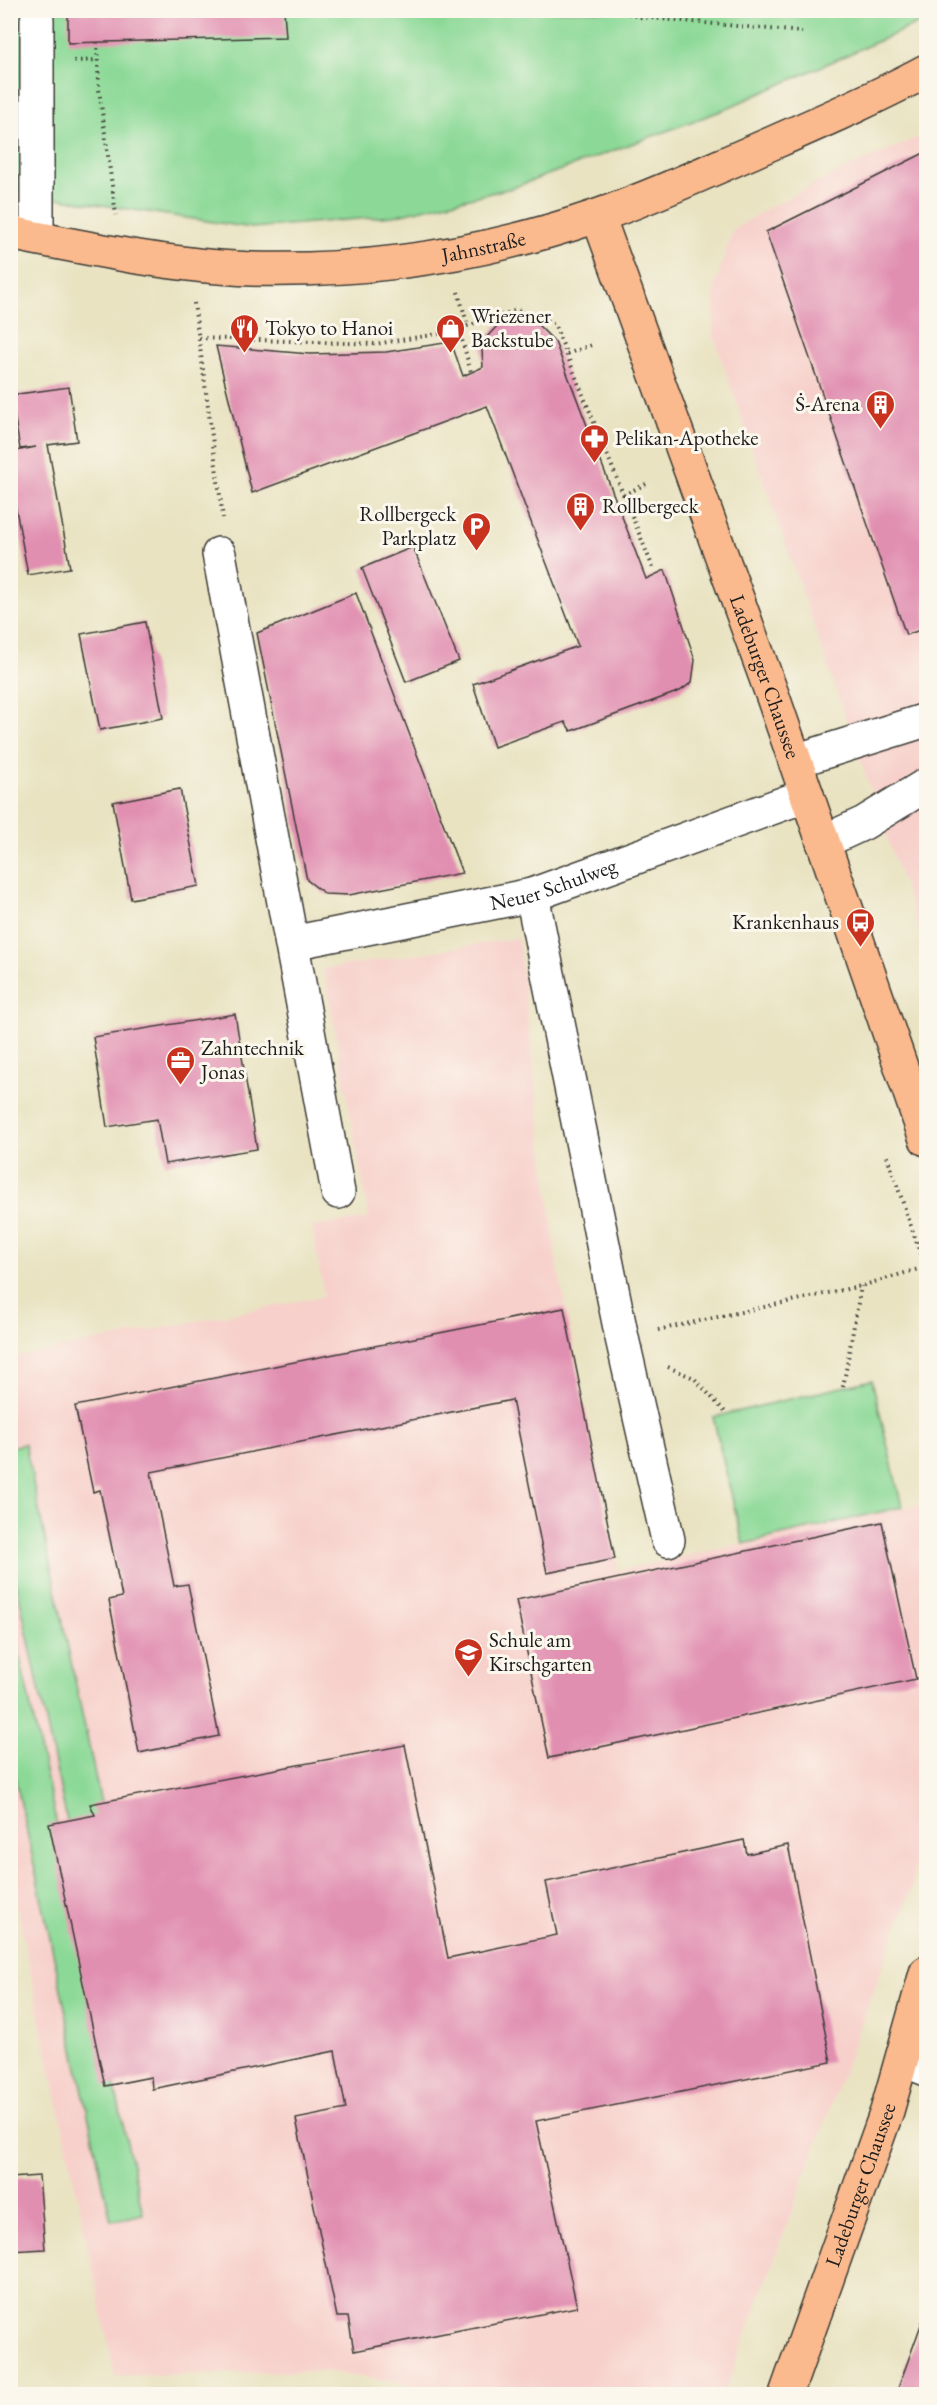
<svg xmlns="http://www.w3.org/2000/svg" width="937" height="2405" font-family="'EB Garamond',serif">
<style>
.built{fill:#f7d0cb}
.green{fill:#8cd997;stroke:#547a5a;stroke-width:1.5}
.building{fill:#e18fb1}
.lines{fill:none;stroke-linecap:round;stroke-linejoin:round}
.minor-casing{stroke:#3b3a35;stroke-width:36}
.major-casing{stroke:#3b3a35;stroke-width:36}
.path{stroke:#3b3a35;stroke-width:4;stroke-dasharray:1.5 4.5;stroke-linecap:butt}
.minor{stroke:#fff;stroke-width:33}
.major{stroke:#fbba8d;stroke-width:33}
.labels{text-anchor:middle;stroke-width:6;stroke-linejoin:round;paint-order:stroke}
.street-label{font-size:21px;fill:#1c1c1c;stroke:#fbf7ec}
.poi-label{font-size:21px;fill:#1c1c1c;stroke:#fbf7ec;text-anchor:start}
</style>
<rect width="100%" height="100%" fill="#fbf7ec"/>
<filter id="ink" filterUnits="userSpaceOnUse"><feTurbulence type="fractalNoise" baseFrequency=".0167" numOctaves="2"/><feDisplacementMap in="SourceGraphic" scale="12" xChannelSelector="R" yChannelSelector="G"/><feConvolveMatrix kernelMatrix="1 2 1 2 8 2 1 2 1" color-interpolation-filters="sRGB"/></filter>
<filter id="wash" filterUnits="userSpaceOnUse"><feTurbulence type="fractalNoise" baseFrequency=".008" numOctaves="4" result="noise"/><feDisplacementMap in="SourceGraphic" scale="24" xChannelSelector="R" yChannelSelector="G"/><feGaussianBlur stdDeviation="1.35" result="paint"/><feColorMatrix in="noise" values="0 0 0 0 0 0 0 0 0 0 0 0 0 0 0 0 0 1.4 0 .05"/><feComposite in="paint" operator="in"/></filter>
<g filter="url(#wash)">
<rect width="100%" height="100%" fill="#e9e3c2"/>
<path class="built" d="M926 134V950L713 334 715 285 733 230 766 209 836 173Z
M518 938 556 1258 618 1571 926 1503V1786L912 1887 724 2394H470L325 2371 115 2376 11 1879 10 1358 324 1296 312 1227 369 1218 324 969Z"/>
<path class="green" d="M11 11H926V20L718 112 512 188 393 216 252 228 11 191Z
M872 1380 902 1507 743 1544 713 1417Z
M25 1444 105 1822 69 1830 11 1557 10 1447Z
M10 1613 143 2214 111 2221 11 1758Z"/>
<g id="blocks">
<path class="building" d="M68 10H284L286 37 68 43Z
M926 152V628L906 635 766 232Z
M521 318 536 323 555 342 646 579 665 570 695 660 692 682 680 691 571 731 565 722 494 747 473 684 578 646 487 406 252 493 216 346 310 354 386 352 451 342 463 376 483 367 482 349 487 337 496 327 506 321Z
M69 387 77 441 48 445 70 568 28 575 10 476V452L36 447 20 449 11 395Z
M413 547 459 661 406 682 362 568Z
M356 593 462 873 349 895 325 894 307 880 257 633Z
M145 622 163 718 100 730 81 634Z
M180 789 199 886 131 899 113 802Z
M235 1014 257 1149 165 1164 157 1119 107 1127 93 1037Z
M564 1308 615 1559 547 1573 512 1400 151 1472 174 1586 188 1584 219 1736 139 1753 109 1600 122 1597 100 1490 93 1492 75 1406Z
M882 1522 916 1679 549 1758 516 1600Z
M405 1745 448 1958 557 1935 546 1882 744 1840 747 1854 788 1845 831 2062 536 2121 577 2307 354 2351 348 2317H337L296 2119 346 2109 335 2051 152 2089 151 2077 105 2086 49 1824 95 1815 90 1804Z
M39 2176 45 2249 10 2251V2178Z
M926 2311V2394H896Z"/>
</g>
</g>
<g filter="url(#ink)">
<use href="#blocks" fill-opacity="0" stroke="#3b3a35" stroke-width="1.5"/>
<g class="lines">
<defs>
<g id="minor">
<path d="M37 238V20"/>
<path d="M219 554 338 1192"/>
<path d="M795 761 926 720"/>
<path d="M823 842 864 823 926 785"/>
<path d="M532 895 622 1338 668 1540"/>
<path id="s1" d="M292 943 532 895 807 795"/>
<path d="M903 2060 926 2069"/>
</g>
<g id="major">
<path id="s2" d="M598 216 773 697 926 1139"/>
<path id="s3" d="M10 233C91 249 171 266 252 269 370 272 486 254 597 216 650 198 701 174 752 152 811 126 870 101 926 71"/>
<path id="s4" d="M786 2394 887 2111 926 1973"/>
</g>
</defs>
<use href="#minor" class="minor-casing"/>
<use href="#major" class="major-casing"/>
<path class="path" d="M617 10 639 17 802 32
M97 42 99 89 116 215
M74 61 97 60
M458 292 468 326
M194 303 223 518
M459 329 471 372
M199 338 375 344 445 333 517 310 554 323 653 568
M567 354 594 344
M623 495 646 484
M658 1330 861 1286 925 1267 887 1156
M668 1367 694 1378 727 1414
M843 1387 861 1286"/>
<use href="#minor" class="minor"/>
<use href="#major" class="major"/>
</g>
</g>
<defs>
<symbol id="restaurant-pin" viewBox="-11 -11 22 30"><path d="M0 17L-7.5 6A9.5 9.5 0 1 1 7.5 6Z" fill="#c8321e" stroke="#fbf7ec"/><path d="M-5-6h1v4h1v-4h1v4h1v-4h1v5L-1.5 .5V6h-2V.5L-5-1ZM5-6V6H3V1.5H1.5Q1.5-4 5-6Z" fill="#fff"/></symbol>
<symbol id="shop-pin" viewBox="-11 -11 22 30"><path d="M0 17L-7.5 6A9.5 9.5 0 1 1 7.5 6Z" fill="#c8321e" stroke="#fbf7ec"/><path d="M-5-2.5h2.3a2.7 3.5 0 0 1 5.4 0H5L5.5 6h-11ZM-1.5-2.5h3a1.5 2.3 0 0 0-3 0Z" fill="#fff"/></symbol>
<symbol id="building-pin" viewBox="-11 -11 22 30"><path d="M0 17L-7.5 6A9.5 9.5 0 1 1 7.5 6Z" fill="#c8321e" stroke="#fbf7ec"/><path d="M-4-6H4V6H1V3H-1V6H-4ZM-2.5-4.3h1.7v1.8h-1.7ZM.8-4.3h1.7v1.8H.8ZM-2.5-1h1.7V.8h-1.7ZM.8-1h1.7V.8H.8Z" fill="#fff"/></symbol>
<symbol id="pharmacy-pin" viewBox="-11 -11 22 30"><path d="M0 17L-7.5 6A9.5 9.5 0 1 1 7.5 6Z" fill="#c8321e" stroke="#fbf7ec"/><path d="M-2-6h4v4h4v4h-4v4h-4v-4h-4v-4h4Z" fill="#fff"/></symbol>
<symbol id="parking-pin" viewBox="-11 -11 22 30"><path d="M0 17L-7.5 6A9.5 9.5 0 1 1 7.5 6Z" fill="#c8321e" stroke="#fbf7ec"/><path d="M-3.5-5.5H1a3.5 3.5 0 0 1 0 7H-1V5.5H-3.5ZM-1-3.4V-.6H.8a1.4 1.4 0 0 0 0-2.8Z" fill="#fff"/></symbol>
<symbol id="bus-pin" viewBox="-11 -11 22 30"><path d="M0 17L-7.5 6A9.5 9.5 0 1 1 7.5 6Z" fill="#c8321e" stroke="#fbf7ec"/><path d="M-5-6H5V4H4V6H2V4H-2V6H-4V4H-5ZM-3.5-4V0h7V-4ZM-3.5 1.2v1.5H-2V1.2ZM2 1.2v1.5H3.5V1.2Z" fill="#fff"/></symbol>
<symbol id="office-pin" viewBox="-11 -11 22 30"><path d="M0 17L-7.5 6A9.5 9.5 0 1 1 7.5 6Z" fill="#c8321e" stroke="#fbf7ec"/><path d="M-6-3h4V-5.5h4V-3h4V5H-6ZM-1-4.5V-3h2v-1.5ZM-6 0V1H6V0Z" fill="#fff"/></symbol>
<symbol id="school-pin" viewBox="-11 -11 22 30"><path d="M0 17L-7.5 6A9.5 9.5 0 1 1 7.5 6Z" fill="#c8321e" stroke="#fbf7ec"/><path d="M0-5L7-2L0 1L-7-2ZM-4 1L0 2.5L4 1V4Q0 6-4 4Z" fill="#fff"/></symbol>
</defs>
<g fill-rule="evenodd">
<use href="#restaurant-pin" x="228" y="312" width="33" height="45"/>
<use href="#shop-pin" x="434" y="312" width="33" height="45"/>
<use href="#building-pin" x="864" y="388" width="33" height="45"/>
<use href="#pharmacy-pin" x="578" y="422" width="33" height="45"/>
<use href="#building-pin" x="564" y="490" width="33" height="45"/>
<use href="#parking-pin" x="460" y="510" width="33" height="45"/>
<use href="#bus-pin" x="844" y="906" width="33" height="45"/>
<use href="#office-pin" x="164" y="1044" width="33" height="45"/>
<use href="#school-pin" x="452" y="1636" width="33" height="45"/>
</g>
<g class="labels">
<g class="street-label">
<text dy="7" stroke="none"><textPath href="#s3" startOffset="478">Jahnstraße</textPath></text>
<text dy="7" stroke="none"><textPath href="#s2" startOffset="490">Ladeburger Chaussee</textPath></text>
<text dy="7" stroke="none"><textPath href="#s1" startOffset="268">Neuer Schulweg</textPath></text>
<text dy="7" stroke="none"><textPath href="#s4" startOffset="222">Ladeburger Chaussee</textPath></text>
</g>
<g class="poi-label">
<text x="471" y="323">Wriezener<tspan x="471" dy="24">Backstube</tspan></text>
<text x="265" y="335">Tokyo to Hanoi</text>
<text x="860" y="411" text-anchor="end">Ṡ-Arena</text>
<text x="615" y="445">Pelikan-Apotheke</text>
<text x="602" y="513">Rollbergeck</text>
<text x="456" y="521" text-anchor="end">Rollbergeck<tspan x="456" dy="24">Parkplatz</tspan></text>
<text x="839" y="929" text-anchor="end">Krankenhaus</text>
<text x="201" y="1055">Zahntechnik<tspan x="201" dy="24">Jonas</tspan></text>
<text x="489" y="1647">Schule am<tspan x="489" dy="24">Kirschgarten</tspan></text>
</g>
</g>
<rect width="937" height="2405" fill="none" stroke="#fbf7ec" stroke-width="36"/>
</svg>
